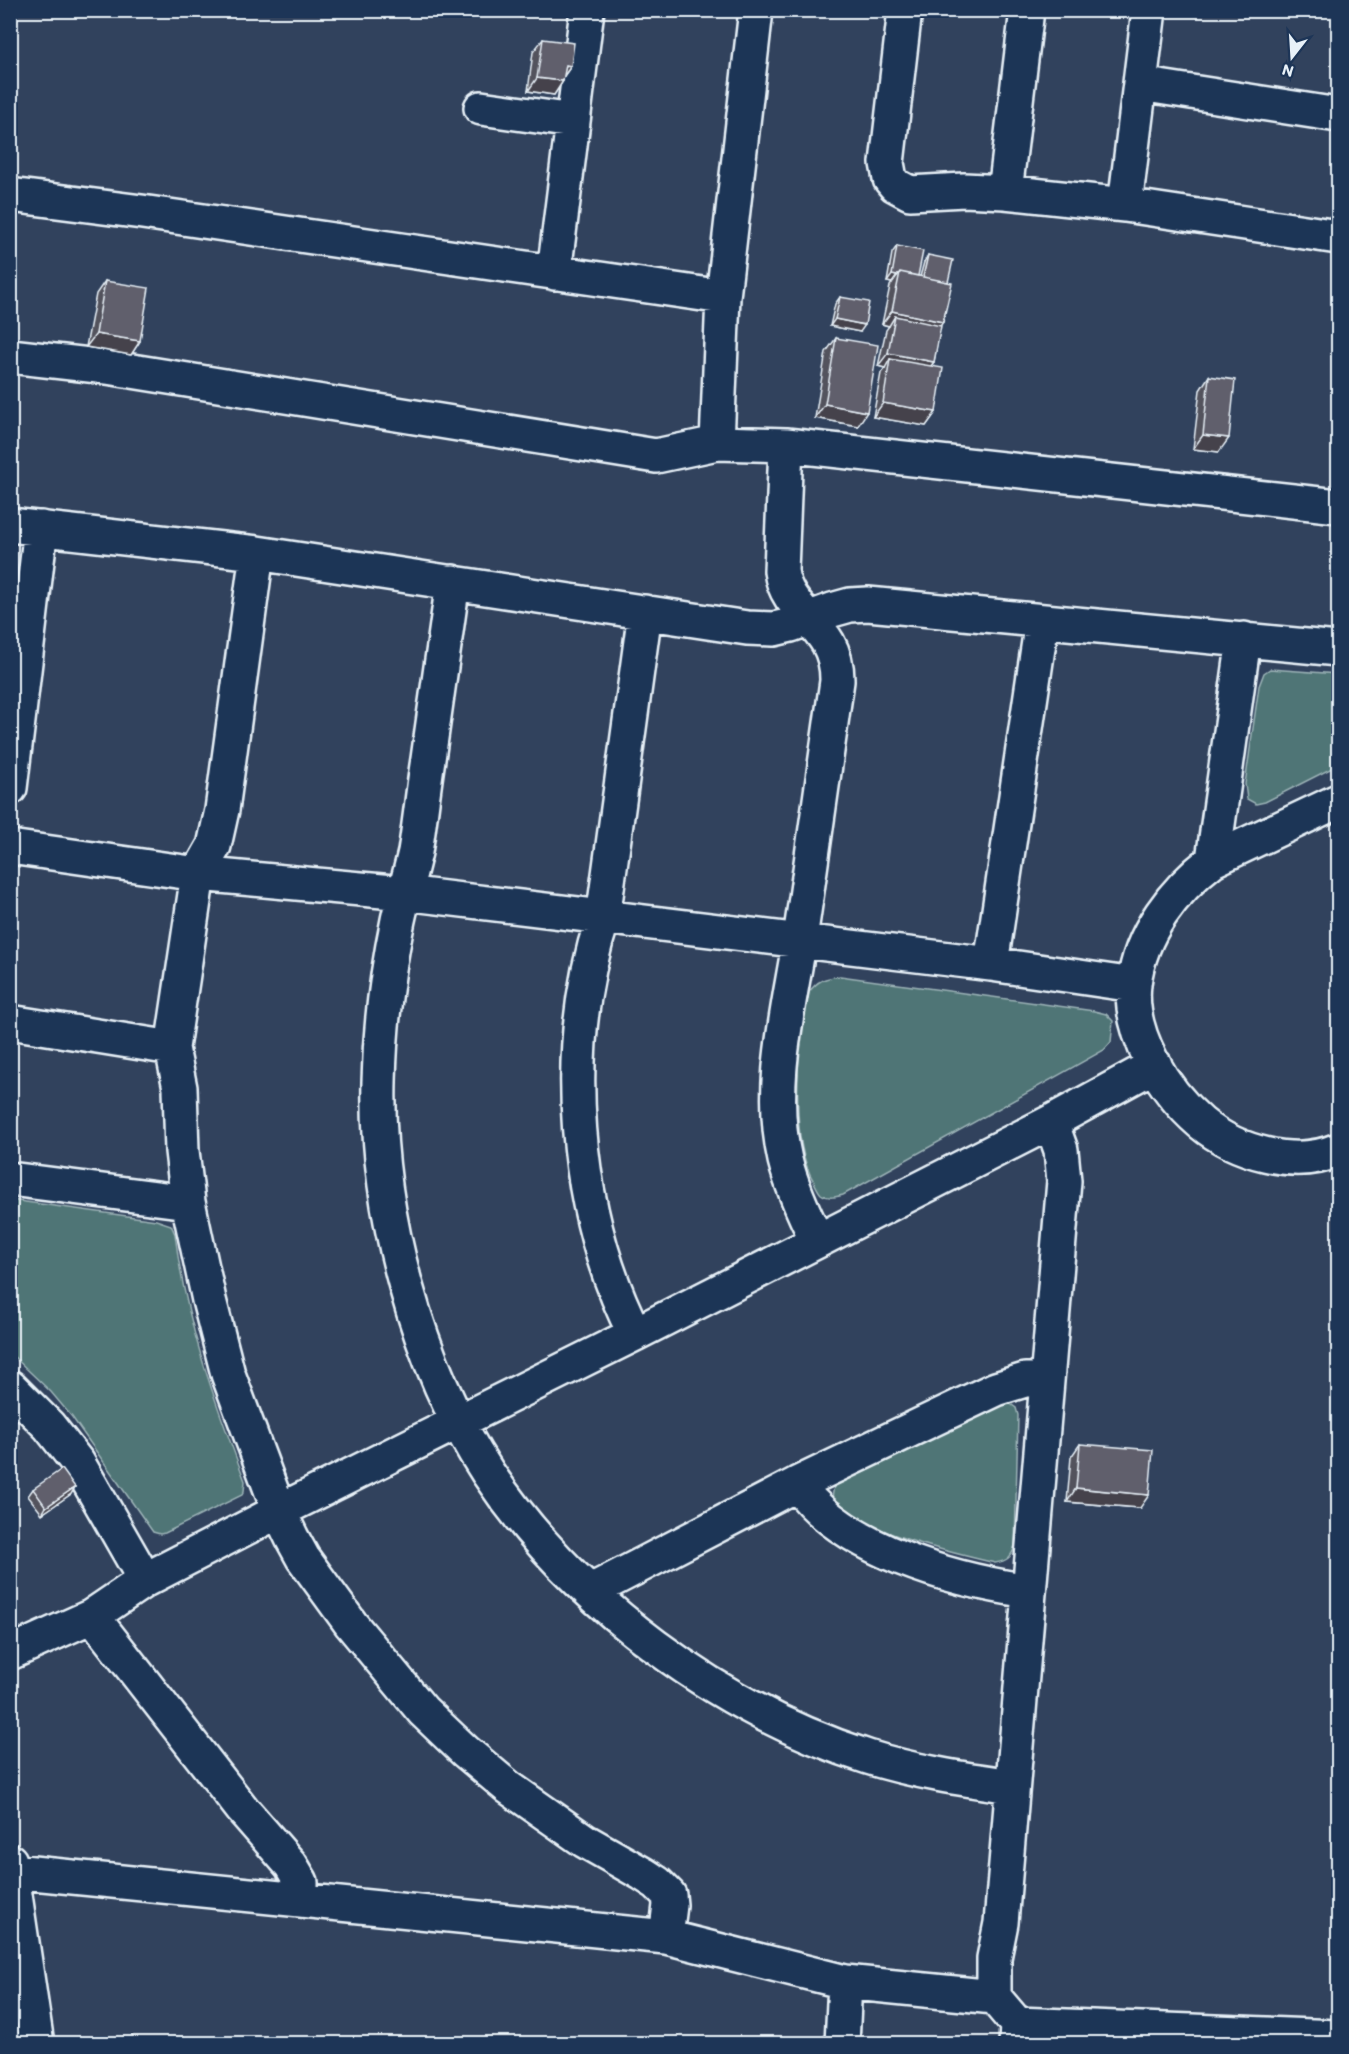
<svg xmlns="http://www.w3.org/2000/svg" width="1349" height="2054" font-family="Itim,sans-serif">
<style>
.green{fill:#507576;stroke:#9cb3b7;stroke-width:1.5}
.lines{fill:none;stroke-linecap:round;stroke-linejoin:round}
.minor-casing{stroke:#e8f1f8;stroke-width:38}
.minor{stroke:#1d3557;stroke-width:33}
.wall{fill:#53525d;stroke:#e8f1f8;stroke-width:1.5}
.shaded-wall{fill:#44424c;stroke:#e8f1f8;stroke-width:1.5}
.building{fill:#615f6c;stroke:#e8f1f8;stroke-width:1.5}
</style>
<rect width="100%" height="100%" fill="#31425d"/>
<filter id="ink" filterUnits="userSpaceOnUse"><feTurbulence type="fractalNoise" baseFrequency=".0167" numOctaves="2"/><feDisplacementMap in="SourceGraphic" scale="12" xChannelSelector="R" yChannelSelector="G"/><feConvolveMatrix kernelMatrix="1 2 1 2 8 2 1 2 1" color-interpolation-filters="sRGB"/></filter>
<g filter="url(#ink)">
<path class="green" d="M1270 669 1338 674V765L1265 802 1256 804 1247 799 1245 784 1259 686 1264 673Z
M840 976 1094 1011 1106 1014 1113 1021 1111 1042 1104 1050 843 1195C836 1197 828 1199 821 1194 818 1191 816 1186 814 1182 789 1140 797 1039 809 992 818 980 825 978 840 976Z
M11 1200 156 1220 171 1225 175 1234C185 1320 214 1400 245 1481L244 1491 242 1495 165 1533 160 1534 153 1532 72 1417 51 1392 11 1354Z
M1008 1402 1016 1408 1018 1415 1015 1546C1011 1558 1007 1561 995 1563 952 1553 860 1532 832 1498L834 1486 839 1482 1001 1403Z"/>
<g class="lines">
<defs>
<path id="minor" d="M756 10 723 297 717 443 786 445 1338 506
M905 10 887 163 890 179 895 185 910 193 964 190 1005 192 1125 205 1338 237
M1140 84 1338 115
M481 108 573 121
M1005 192 1027 10
M10 195 142 212 723 297
M1125 205 1149 10
M554 273 587 10
M10 356 107 367 656 456 717 443
M786 445 781 571C787 617 838 623 837 681 825 763 814 844 802 925 791 1002 767 1082 785 1160 792 1188 804 1214 817 1240
M10 525 257 553 747 628 774 629 791 625 832 610 850 605 868 604 1338 649
M257 553 222 810 214 846 198 874 172 1048 180 1088 182 1151 188 1202 209 1300 228 1374 279 1511 292 1538 303 1558 351 1624 423 1711 465 1751 508 1787 585 1841 643 1874 657 1883 669 1895 670 1905 666 1937
M453 582C445 641 436 700 428 759 423 790 420 821 415 852 410 874 403 897 398 920 387 972 380 1028 379 1082 376 1211 417 1365 488 1473 574 1602 720 1710 868 1757 915 1772 963 1779 1012 1786
M10 788 41 528
M1338 801 1213 860C1174 890 1140 933 1134 984 1128 1034 1164 1091 1201 1123 1236 1152 1295 1169 1338 1150
M10 847 198 874 404 893 991 964 1134 985
M1213 860 1244 639
M991 964 1042 621
M10 1022 172 1048
M10 1179 188 1202
M635 1334C573 1213 560 1047 603 918L645 612
M10 1387 49 1426 78 1463 145 1580
M797 1484C843 1550 952 1580 1029 1591
M591 1591 797 1484 996 1389 1025 1380H1046
M92 1616 243 1810 291 1865 301 1882V1899
M10 1653 92 1616 145 1580 279 1511 635 1334 1051 1122 1155 1065
M10 1861 37 2044
M13 1871 666 1937 845 1982 994 1997
M1017 2024 1338 2037
M842 2044 845 1982
M1016 2044 1017 2024 994 1997V1958L1001 1923 1064 1181 1061 1150 1051 1122"/>
</defs>
<use href="#minor" class="minor-casing"/>
<use href="#minor" class="minor"/>
</g>
<path class="wall" d="M543 39 571 66 564 76 563 81 554 95 528 91 533 52Z
M897 246 918 276 920 277 924 262 928 255 948 282 934 362 930 366 936 412 926 426 873 417 881 373 885 368 878 366 886 330 889 326 882 324 890 286 892 283 887 282 892 253Z
M105 281 140 341 131 355 86 347 96 294Z
M840 297 860 332 830 326 835 304Z
M836 338 858 426 815 418 826 352Z
M1209 376 1219 452 1193 449 1200 390Z
M1080 1444 1140 1508 1067 1502 1071 1457Z
M75 1487 71 1494 42 1514 28 1496 33 1489Z"/>
<path class="shaded-wall" d="M566 65 571 66 561 80Z
M537 78 563 81 554 95 528 91Z
M892 275 897 276 892 283 887 282Z
M892 311 943 322 934 335 895 316 889 326 882 324Z
M835 319 865 325 860 332 830 326Z
M96 334 140 341 131 355 86 347Z
M888 353 934 362 924 375 890 359 885 368 878 366Z
M883 403 936 412 926 426 873 417Z
M825 404 867 412 858 426 815 418Z
M1203 435 1229 438 1219 452 1193 449Z
M75 1487 71 1494 42 1514 46 1507Z
M1076 1488 1149 1495 1140 1508 1067 1502Z"/>
<path class="building" d="M543 39 574 43 571 66 566 65 563 81 537 78Z
M897 246 923 251 918 276 900 272 897 276 892 275Z
M928 255 953 260 948 282 923 277Z
M900 272 952 283 943 322 892 311Z
M105 281 149 288 140 341 96 334Z
M840 297 869 302 865 325 835 319Z
M895 316 941 326 934 362 888 353Z
M836 338 878 345 867 412 825 404Z
M890 359 943 368 936 412 883 403Z
M1209 376 1235 380 1229 438 1203 435Z
M1080 1444 1153 1450 1149 1495 1076 1488Z
M62 1469 75 1487 46 1507 33 1489Z"/>
</g>
<rect width="1349" height="2054" fill="none" stroke="#1d3557" stroke-width="36"/>
<rect x="18" y="18" width="1313" height="2018" fill="none" stroke="#e8f1f8" stroke-width="2" filter="url(#ink)"/>
<g transform="translate(1292 57) rotate(197)" stroke="#1d3557" stroke-width="4.5" paint-order="stroke">
<path d="M0-4.5L10 22L0 15L-10 22Z" fill="#e8f1f8"/>
<text y="-9" font-size="16" font-weight="bold" text-anchor="middle" fill="#e8f1f8">N</text>
</g>
</svg>
